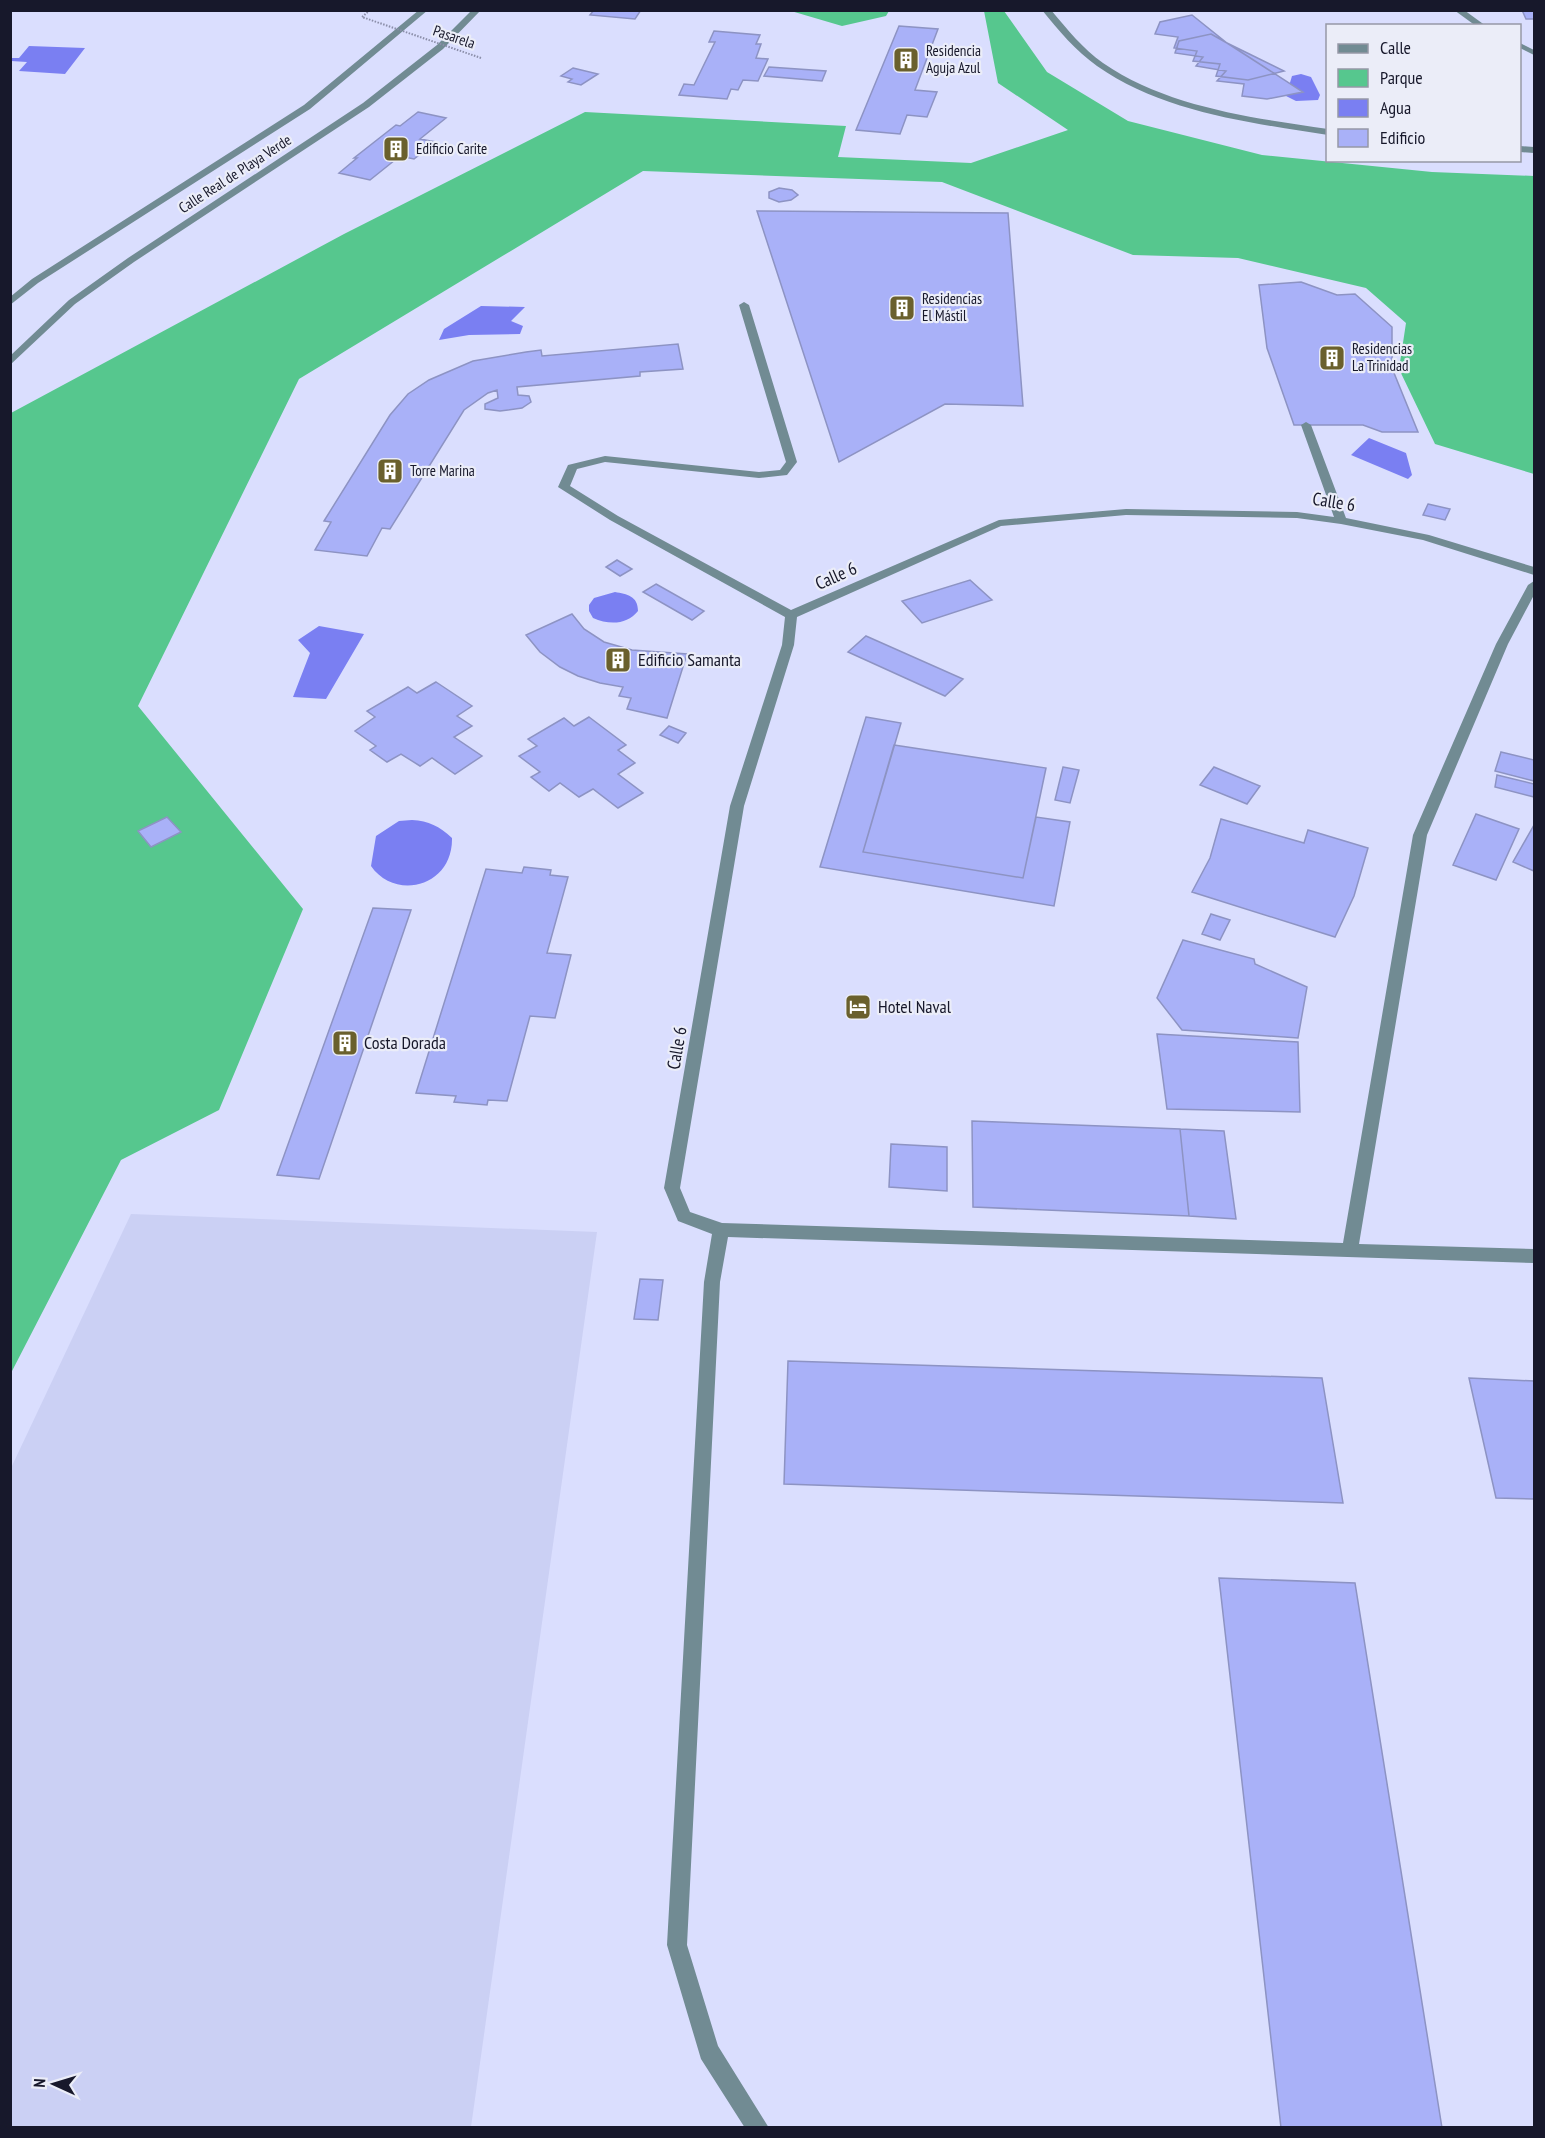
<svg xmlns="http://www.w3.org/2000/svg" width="1545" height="2138" font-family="'PT Sans Narrow',sans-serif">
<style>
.built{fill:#cbd0f4}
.green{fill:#56c78e}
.water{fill:#7a7ff2}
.building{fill:#a9b1f8;stroke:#8d93c3;stroke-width:1.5}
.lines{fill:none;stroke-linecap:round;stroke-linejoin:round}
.minor{fill:#718b93;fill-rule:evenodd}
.path-bridge{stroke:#8b8ea9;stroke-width:2;stroke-dasharray:1.5 1.5;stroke-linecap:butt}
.labels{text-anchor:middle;stroke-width:4.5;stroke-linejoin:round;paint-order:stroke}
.far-street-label{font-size:15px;fill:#17182b;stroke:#ebedf8}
.far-poi-label{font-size:15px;fill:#17182b;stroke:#ebedf8;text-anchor:start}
.street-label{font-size:18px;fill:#17182b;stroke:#ebedf8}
.poi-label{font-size:18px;fill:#17182b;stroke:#ebedf8;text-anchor:start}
</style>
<rect width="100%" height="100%" fill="#dadefe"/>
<path class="built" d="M131 1214 597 1232 471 2127H11V1468Z"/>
<path class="green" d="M791 11V10L889 11 886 16 842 26Z
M984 11H1004L1047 72 1128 121 1262 155 1432 172 1534 176V474L1435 444 1399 369 1406 323 1366 288 1238 258 1133 255 942 182 643 171 299 379 138 706 303 909 219 1110 121 1160 11 1373V413L344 234 585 112 846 126 838 157 971 163 1068 130 998 83Z"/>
<path class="water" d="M29 46 85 48 65 74 19 71 27 62 11 61V58H19Z
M1301 74 1311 77 1320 95 1318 100 1296 101 1286 96 1292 76Z
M481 306 525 307 511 321 523 326 520 334 469 335 439 340 444 329Z
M1369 438 1406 453 1412 475 1408 479 1351 455Z
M615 592C627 594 638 596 638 611 627 625 609 625 593 618L589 611V605L594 598Z
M319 626 364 634 326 699 293 697 310 653 298 640Z
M412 820C429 821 439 826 452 838 453 887 395 901 371 866L376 836 399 821Z"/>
<path class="building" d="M594 10H641L635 19 590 15Z
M1522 10H1534V19H1526Z
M1192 15 1227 43 1284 71 1248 80 1216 76 1220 64 1193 61 1197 51 1174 48 1178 37 1155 34 1160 22Z
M899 26 938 29 915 90 937 92 927 117 907 115 900 134 856 130Z
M714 31 760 35 756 44H761L756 58 768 59 758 81 743 80 738 90 731 89 727 99 679 95 684 84 694 85 715 42H709Z
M1211 34 1227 43 1303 92 1267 99 1242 96 1244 84 1217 81 1226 71 1196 66 1203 57 1175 53 1179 41Z
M769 67 826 71 822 81 764 76Z
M573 68 598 74 581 85 568 82 572 79 561 76Z
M418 112 446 118 420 139 436 142 414 159 400 156 370 180 339 173 357 158H354L396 125 400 126Z
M779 188 792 190 798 195 791 200 779 202 769 198V192Z
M757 211 1008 213 1023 406 945 404 839 462Z
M1301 282 1337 295 1355 294 1392 327V368L1418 432H1382L1363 425H1294L1267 348 1259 285Z
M678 344 683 369 640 372V376L517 387 518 395 529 396 531 402 522 408 500 411 485 409V404L498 398 497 390 488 393 464 410 390 529 382 528 367 556 315 550 331 522 324 521 390 415 408 394 429 380 473 361 526 352 541 350 542 356Z
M1428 504 1450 509 1445 520 1423 515Z
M617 560 632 569 620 576 606 567Z
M970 580 992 600 922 623 902 601Z
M656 584 704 611 692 620 643 592Z
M572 614 584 629 604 642 632 650 687 654 667 718 627 709 631 698 619 696 623 687 600 683 578 676 560 667 540 652 526 635Z
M866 636 963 679 945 696 848 652Z
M436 682 472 706 457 716 472 726 454 737 482 756 455 774 432 758 420 766 401 754 387 762 370 750 376 746 355 731 375 717 367 711 408 687 417 693Z
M589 717 626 745 618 750 635 763 618 774 643 793 618 808 593 789 579 797 560 783 549 791 531 777 540 772 519 756 537 746 528 739 564 718 574 726Z
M866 717 901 723 863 852 1023 878 1036 817 1070 822 1054 906 820 867Z
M669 726 686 733 678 743 660 735Z
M894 745 1046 768 1023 878 863 852Z
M1501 752 1534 760V781L1495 771Z
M1063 767 1079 770 1070 803 1055 800Z
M1214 767 1260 786 1247 804 1200 785Z
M1497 775 1534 784V797L1495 787Z
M1476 814 1519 829 1496 880 1453 865Z
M167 817 181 832 151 847 138 831Z
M1221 819 1304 843 1308 830 1368 848 1354 896 1335 937 1192 892 1210 858Z
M1534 825V871L1513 862Z
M524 867 551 870 550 875 568 877 547 953 571 955 555 1018 530 1016 507 1101 488 1100 487 1105 454 1102 456 1096 416 1093 486 869 522 873Z
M373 908 411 910 319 1179 277 1175Z
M1211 914 1230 920 1220 940 1202 934Z
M1183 940 1254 959 1255 964 1307 987 1298 1038 1182 1030 1157 998Z
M1157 1034 1298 1042 1300 1112 1167 1109Z
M972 1121 1180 1129 1189 1216 973 1207Z
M1180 1129 1224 1131 1236 1219 1189 1216Z
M891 1144 947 1147V1191L889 1187Z
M640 1279 663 1280 658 1320 634 1319Z
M788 1361 1322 1378 1343 1503 784 1484Z
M1469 1378 1534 1381V1499L1496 1498Z
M1219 1578 1355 1583 1442 2128H1281Z"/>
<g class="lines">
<path class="minor" d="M419 10H428L310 109 38 283 10 305V297L32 279 304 105Z
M472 10H481L443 49 369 107 134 262 75 304 10 365V356L69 300 128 258 363 103 437 45Z
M1042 10H1051C1067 29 1083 49 1103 63 1167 107 1252 118 1328 129V135C1251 123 1162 112 1097 66 1076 51 1058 30 1042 10Z
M1266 10H1308L1304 12Z
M1454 10H1464L1486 26H1476Z
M1520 43 1534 50V55L1520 48Z
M1520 146 1534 147V153L1520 152Z
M744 302 749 305 797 462 787 475 759 478 605 462 577 469 570 486 618 516 791 610 999 520 1126 509 1297 512 1334 517 1301 425 1306 422 1311 425 1346 518 1429 535 1534 567V575L1423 540 1341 524 1297 518 1126 515 1001 526 797 617 794 645 744 806 680 1188 690 1212 722 1223 1343 1243 1413 835 1496 644 1528 585 1534 581V595L1508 644 1427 835 1359 1244 1534 1249V1263L728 1237 720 1282 687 1945 718 2046 769 2128H745L701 2059 667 1945 704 1282 712 1234 678 1221 664 1188 730 806 782 645 785 617 610 520 558 487 568 465 605 456 759 472 780 470 786 462 739 305Z"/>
<path class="path-bridge" d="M370 10 362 17 481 58"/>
</g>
<defs>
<symbol id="building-square" viewBox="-11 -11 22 22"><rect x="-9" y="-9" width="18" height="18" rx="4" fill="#6a602d" stroke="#ebedf8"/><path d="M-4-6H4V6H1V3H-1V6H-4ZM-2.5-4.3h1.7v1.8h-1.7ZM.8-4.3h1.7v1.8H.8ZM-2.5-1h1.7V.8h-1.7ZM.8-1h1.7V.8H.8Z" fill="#fff"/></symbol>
<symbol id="hotel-square" viewBox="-11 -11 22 22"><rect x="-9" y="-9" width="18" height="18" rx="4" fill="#6a602d" stroke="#ebedf8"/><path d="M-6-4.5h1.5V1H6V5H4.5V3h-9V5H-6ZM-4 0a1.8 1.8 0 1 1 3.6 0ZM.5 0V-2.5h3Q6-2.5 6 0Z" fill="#fff"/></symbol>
</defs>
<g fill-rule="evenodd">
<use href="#building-square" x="891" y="45" width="30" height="30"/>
<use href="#building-square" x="381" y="134" width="30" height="30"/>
<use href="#building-square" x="887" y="293" width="30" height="30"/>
<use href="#building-square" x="1317" y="343" width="30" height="30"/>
<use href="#building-square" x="375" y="456" width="30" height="30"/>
<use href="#building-square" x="603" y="645" width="30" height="30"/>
<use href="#hotel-square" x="843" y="992" width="30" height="30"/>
<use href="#building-square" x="330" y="1028" width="30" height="30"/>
</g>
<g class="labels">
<g class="far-street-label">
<text transform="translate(454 37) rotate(19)" y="5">Pasarela</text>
<text transform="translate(235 174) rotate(-33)" y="5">Calle Real de Playa Verde</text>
</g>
<g class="far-poi-label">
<text x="926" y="56">Residencia<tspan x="926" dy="17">Aguja Azul</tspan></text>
<text x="416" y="154">Edificio Carite</text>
<text x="922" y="304">Residencias<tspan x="922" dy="17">El Mástil</tspan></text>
<text x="1352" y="354">Residencias<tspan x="1352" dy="17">La Trinidad</tspan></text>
<text x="410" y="476">Torre Marina</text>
</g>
<g class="street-label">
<text transform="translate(1334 502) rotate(9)" y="6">Calle 6</text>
<text transform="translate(836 576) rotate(-24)" y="6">Calle 6</text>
<text transform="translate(677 1048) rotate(-80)" y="6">Calle 6</text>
</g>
<g class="poi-label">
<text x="638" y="666">Edificio Samanta</text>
<text x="878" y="1013">Hotel Naval</text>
<text x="364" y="1049">Costa Dorada</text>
</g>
</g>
<rect width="1545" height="2138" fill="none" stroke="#17182b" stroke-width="24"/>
<rect x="1326" y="24" width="195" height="138" fill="#ebedf8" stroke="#9698a6" stroke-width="1.5"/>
<rect x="1338" y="44" width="30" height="9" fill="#718b93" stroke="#9698a6" stroke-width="1.5"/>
<text x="1380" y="54" font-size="18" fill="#17182b">Calle</text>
<rect x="1338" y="69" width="30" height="18" fill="#56c78e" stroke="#9698a6" stroke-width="1.5"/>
<text x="1380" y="84" font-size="18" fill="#17182b">Parque</text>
<rect x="1338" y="99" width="30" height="18" fill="#7a7ff2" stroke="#9698a6" stroke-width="1.5"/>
<text x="1380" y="114" font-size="18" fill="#17182b">Agua</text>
<rect x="1338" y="129" width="30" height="18" fill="#a9b1f8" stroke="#9698a6" stroke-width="1.5"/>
<text x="1380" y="144" font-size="18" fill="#17182b">Edificio</text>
<g transform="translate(54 2084) rotate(274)" stroke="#ebedf8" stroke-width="4.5" paint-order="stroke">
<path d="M0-4.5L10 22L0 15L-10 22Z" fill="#17182b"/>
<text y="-9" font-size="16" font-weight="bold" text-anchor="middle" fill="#17182b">N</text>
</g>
</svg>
